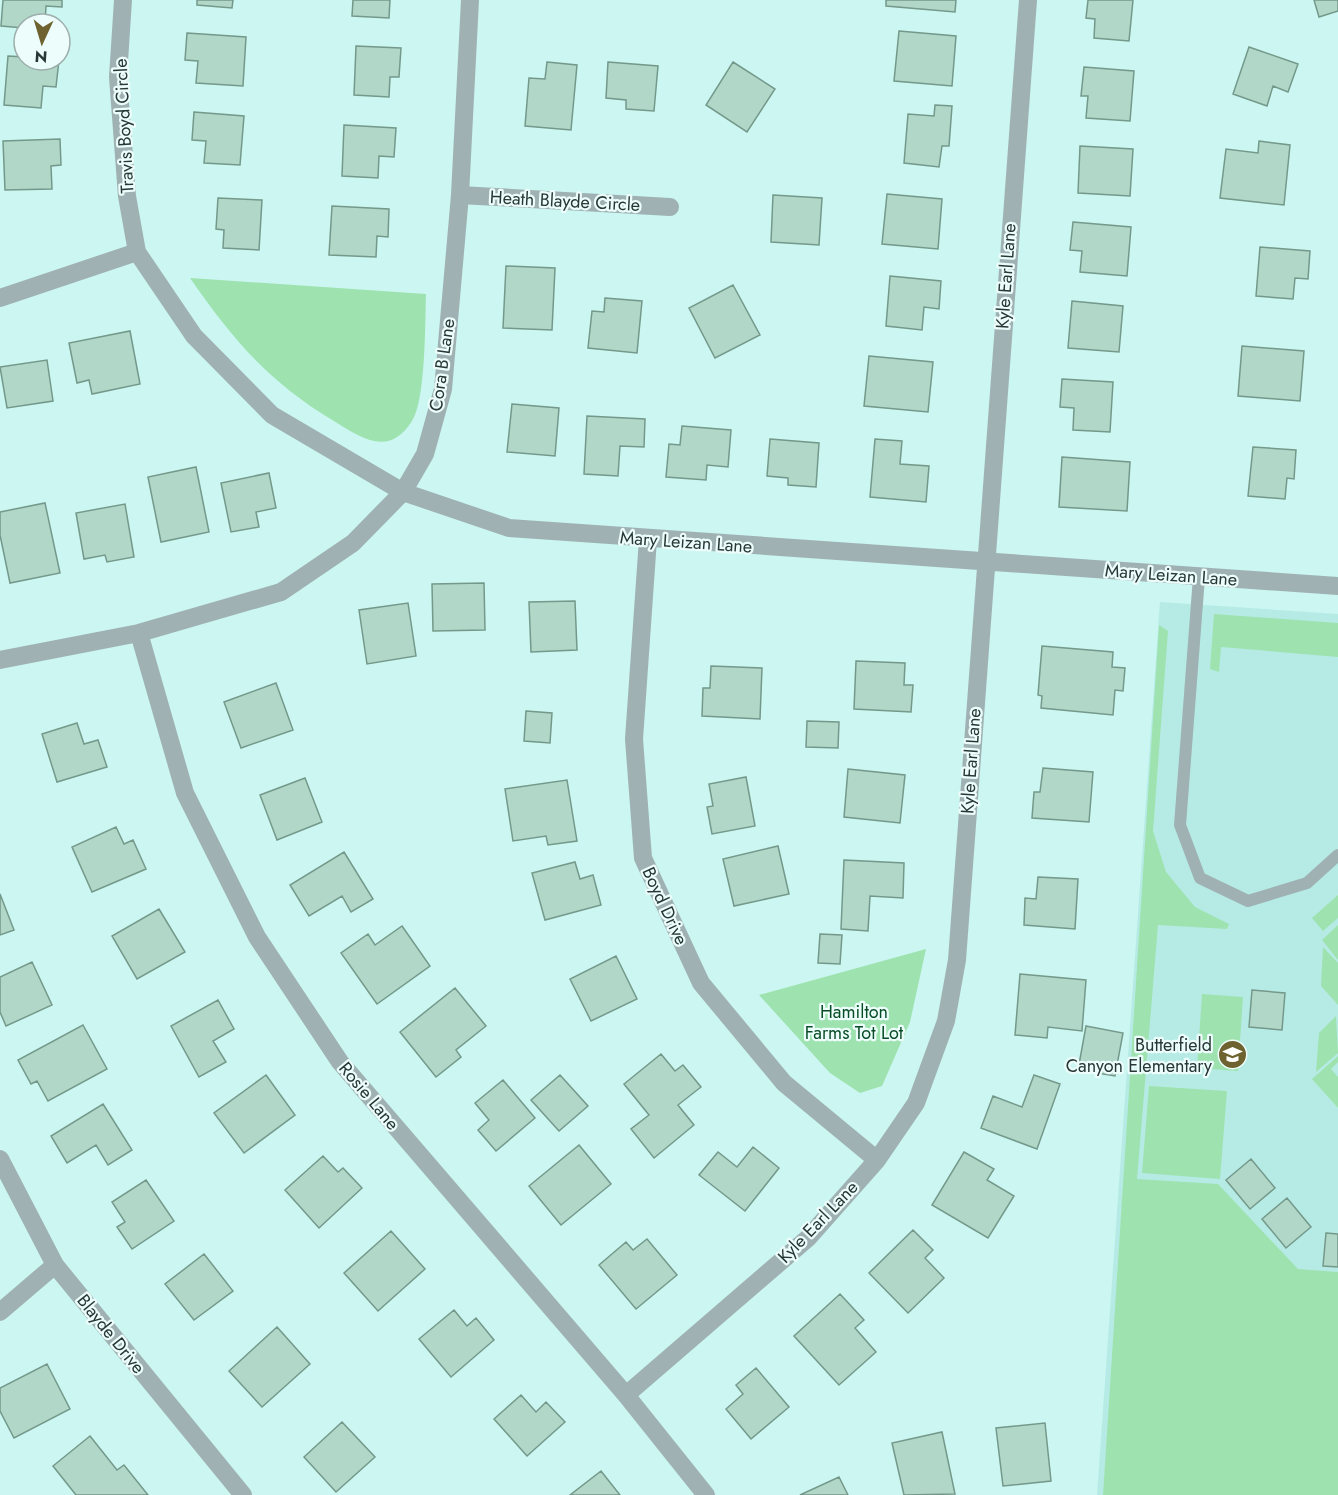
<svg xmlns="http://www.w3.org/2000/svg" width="1338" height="1495" font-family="Jost,sans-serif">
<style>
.built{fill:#b6ebe5}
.green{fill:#9ee3af}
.building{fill:#b1d7c8;stroke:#74998b;stroke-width:1.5}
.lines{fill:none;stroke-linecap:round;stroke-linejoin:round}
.lane{stroke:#9fb1b3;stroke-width:12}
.street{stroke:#9fb1b3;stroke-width:18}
.labels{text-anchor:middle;stroke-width:4.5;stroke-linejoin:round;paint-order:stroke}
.street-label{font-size:18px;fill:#263735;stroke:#ecfdfb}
.park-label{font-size:18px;fill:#084c25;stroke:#ecfdfb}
.poi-label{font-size:18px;fill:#263735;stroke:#ecfdfb;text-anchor:end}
</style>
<rect width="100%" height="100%" fill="#cbf6f1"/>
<path class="built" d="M1160 602 1338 614V1495H1097Z"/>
<path class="green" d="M190 278 426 294C425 322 426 400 412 421 389 457 363 439 334 421 269 382 233 340 190 278Z
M1214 614 1338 623V657L1221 647 1219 672 1210 669Z
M1159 625 1168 631 1153 831 1166 872 1195 907 1229 924 1227 929 1158 925 1137 1179 1218 1184 1298 1269 1338 1272V1495H1103Z
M1338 895V918L1323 931 1312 918Z
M1338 925V960L1322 940Z
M1323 947 1338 963V1005L1321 986Z
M926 949 910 1022 882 1086 860 1093 830 1073 759 995Z
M1202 994 1243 997 1238 1071 1197 1068Z
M1336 1016 1338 1053 1316 1072 1319 1033Z
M1338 1056V1062L1331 1069 1338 1077V1108L1312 1079Z
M1149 1086 1227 1091 1220 1179 1142 1173Z"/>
<path class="building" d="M3 0H62V7L46 6 45 24H24V28L1 26Z
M197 0H233L232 8 197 5Z
M353 0H390L389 18 352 16Z
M886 0H956L955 12 886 6Z
M1088 0H1133L1129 41 1094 38 1095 19 1086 18Z
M1314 0H1338V11L1319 17Z
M899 31 956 36 952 86 894 81Z
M187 33 246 37 243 86 196 83 198 61 185 60Z
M356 46 401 48 399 77H390L389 97 354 95Z
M1249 47 1298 64 1288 92 1273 86 1267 106 1233 94Z
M8 56 24 57V60H59L56 87 43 86 41 108 4 105Z
M547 62 577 65 571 130 525 126 529 78 545 79Z
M608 62 658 66 654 111 626 109V100L606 98Z
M733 62 775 89 747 132 706 105Z
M1084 67 1134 71 1130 121 1086 118 1088 96H1081Z
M935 105 952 106 949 146H942L939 167 904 163 908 114 934 116Z
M194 112 244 116 240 165 204 163 206 141 192 140Z
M344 125 396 128 394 157 379 156 378 178 342 176Z
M60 139 61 165 51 166 52 189 5 190 3 141Z
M1259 141 1290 145 1284 205 1220 198 1226 149 1258 153Z
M1080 146 1133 149 1130 196 1078 193Z
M887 194 942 199 938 249 882 244Z
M773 195 822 198 819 245 771 242Z
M218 198 262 200 259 250 223 248 224 230 216 229Z
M332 206 389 209 388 237 377 236 376 257 329 255Z
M1073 222 1131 227 1127 276 1080 272 1082 251 1070 250Z
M1260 247 1310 251 1308 279 1295 278 1293 299 1256 296Z
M506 266 555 268 552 330 503 328Z
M890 276 941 281 939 309 924 307 922 330 886 326Z
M733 285 760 335 715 358 689 308Z
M605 298 642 301 637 353 588 348 592 311 604 312Z
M1072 301 1123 306 1119 352 1068 348Z
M130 331 140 384 92 394 89 380 77 383 69 343Z
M1242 346 1304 351 1300 401 1238 396Z
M869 356 933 362 928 412 864 406Z
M47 360 53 401 7 408 0 367Z
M1062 379 1113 382 1110 432 1073 430 1074 408 1060 407Z
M512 404 559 408 555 456 507 452Z
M587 416 645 419 644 447 620 446 618 476 584 474Z
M682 426 731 430 728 467 707 465 706 480 666 477 669 444 680 445Z
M770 439 819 443 816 487 788 485V478L767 476Z
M875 439 902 441 900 464 929 466 926 502 870 497Z
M1253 447 1296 450 1294 479 1287 478 1285 499 1248 496Z
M1062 457 1130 462 1127 511 1059 507Z
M196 467 209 532 161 542 148 477Z
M269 473 276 508 256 512 259 527 231 532 221 483Z
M45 503 60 573 10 583 0 535V512Z
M125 504 134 557 107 562 105 555 84 559 76 513Z
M484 583 485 630 433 631 432 584Z
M575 601 577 650 531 652 529 602Z
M408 603 416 656 367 664 359 610Z
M1042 646 1113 652 1112 667 1125 668 1123 691 1115 690 1113 715 1041 708 1042 696 1038 695Z
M856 661 905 663 904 685H913L911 712 854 709Z
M711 666 762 668 760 719 702 716 703 688H710Z
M276 683 293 730 241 748 224 702Z
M526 711 552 713 550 743 524 741Z
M807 721 839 722 838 748 806 747Z
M77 723 84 744 98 740 107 767 57 782 42 734Z
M1043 768 1093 772 1089 822 1032 818 1034 792H1040Z
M848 769 905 775 900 823 844 817Z
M746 777 755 826 712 834 707 807 713 806 709 784Z
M305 778 322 822 277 840 260 795Z
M567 780 577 841 548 845 546 836 513 841 505 789Z
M116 827 124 844 133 840 146 869 92 892 72 847Z
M778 846 789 894 734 906 723 859Z
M344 852 373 899 351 912 342 896 309 916 290 885Z
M844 860 904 863 903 898 870 896 868 931 841 929Z
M575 862 580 879 593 875 601 905 545 920 532 873Z
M1038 877 1078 879 1075 929 1024 925 1025 898 1036 899Z
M0 894 14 930 0 935Z
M159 909 185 952 137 979 112 936Z
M402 926 430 966 377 1004 341 953 368 934 375 945Z
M820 934 842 935 840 964 818 963Z
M616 956 637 999 591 1021 570 979Z
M32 962 52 1005 6 1026 0 1012V977Z
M1020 974 1086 980 1082 1031 1048 1027 1047 1038 1015 1035Z
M455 988 486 1026 456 1050 461 1057 436 1077 400 1032Z
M1252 990 1285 993 1282 1030 1249 1027Z
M218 1000 234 1029 213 1041 226 1062 199 1077 171 1026Z
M83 1025 107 1069 48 1101 37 1081 31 1084 18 1060Z
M1086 1026 1123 1033 1115 1076 1078 1070Z
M661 1054 675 1071 683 1065 701 1087 678 1105 694 1125 654 1158 631 1129 649 1115 624 1084Z
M266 1075 295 1115 244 1153 214 1113Z
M560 1075 588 1106 559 1131 531 1100Z
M1034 1075 1060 1084 1037 1149 981 1128 993 1096 1022 1107Z
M503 1080 535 1118 496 1151 478 1130 489 1120 475 1103Z
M103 1104 132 1150 108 1165 96 1145 67 1163 51 1136Z
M579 1145 611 1184 561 1225 529 1186Z
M753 1147 779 1168 745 1211 699 1175 718 1152 737 1167Z
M964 1152 994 1169 987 1180 1014 1196 988 1238 932 1205Z
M323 1156 338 1172 343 1168 362 1188 319 1228 285 1190Z
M1251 1159 1275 1188 1250 1209 1226 1180Z
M146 1180 174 1221 132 1249 117 1227 125 1222 112 1202Z
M1287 1198 1311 1227 1286 1248 1262 1219Z
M913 1230 933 1250 925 1258 944 1278 908 1313 869 1273Z
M391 1231 425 1269 378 1311 344 1273Z
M1326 1233 1338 1234V1267L1323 1266Z
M647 1239 677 1275 636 1309 599 1265 626 1242 633 1250Z
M204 1254 233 1291 194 1320 165 1284Z
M840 1294 864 1320 855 1328 876 1352 839 1385 794 1336Z
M454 1310 467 1326 476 1318 494 1340 451 1377 419 1339Z
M277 1327 310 1364 262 1407 229 1371Z
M47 1364 70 1409 14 1438 0 1411V1388Z
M756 1368 789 1407 751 1439 726 1409 743 1394 736 1385Z
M521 1395 536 1412 546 1402 565 1422 527 1456 494 1419Z
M342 1422 375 1457 336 1492 304 1457Z
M1045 1423 1051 1481 1003 1486 996 1428Z
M942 1432 955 1494 904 1495 892 1443Z
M90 1436 117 1470 124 1465 148 1495H76L53 1466Z
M601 1471 620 1495H570Z
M839 1477 848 1495H800Z"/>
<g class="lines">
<path class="lane" d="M1199 577 1180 825 1200 878 1248 901 1307 883 1338 855"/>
<path class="street" d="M123 0 118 77 127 196 137 252 194 336 272 415 403 492 509 528 1338 586
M460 195 670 207
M0 298 137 252
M648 539 634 739 643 858 701 983 784 1083 877 1160
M139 633 185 793 257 937 340 1062 626 1395 706 1495
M0 660 139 633 281 592 353 543 403 492 425 454 443 389 460 195 470 0
M0 1159 55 1265 243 1495
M0 1312 55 1265
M626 1395 808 1238 877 1160 916 1103 946 1021 957 960 1028 0"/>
</g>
<defs>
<symbol id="school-disc" viewBox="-11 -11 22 22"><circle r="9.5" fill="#6e6330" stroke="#ecfdfb"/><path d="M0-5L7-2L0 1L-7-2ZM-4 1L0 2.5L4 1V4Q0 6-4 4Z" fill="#fff"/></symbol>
</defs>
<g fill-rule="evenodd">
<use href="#school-disc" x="1216" y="1038" width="33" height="33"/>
</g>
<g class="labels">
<g class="street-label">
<text transform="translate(124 126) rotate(-93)" y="6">Travis Boyd Circle</text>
<text transform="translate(565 201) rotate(3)" y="6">Heath Blayde Circle</text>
<text transform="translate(1006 276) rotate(-86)" y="6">Kyle Earl Lane</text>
<text transform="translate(442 365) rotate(-82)" y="6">Cora B Lane</text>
<text transform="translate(686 542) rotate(4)" y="6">Mary Leizan Lane</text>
<text transform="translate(1171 575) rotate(4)" y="6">Mary Leizan Lane</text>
<text transform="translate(971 761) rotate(-86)" y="6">Kyle Earl Lane</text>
<text transform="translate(665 906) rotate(65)" y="6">Boyd Drive</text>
<text transform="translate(369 1096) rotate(50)" y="6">Rosie Lane</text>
<text transform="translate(818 1222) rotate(-46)" y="6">Kyle Earl Lane</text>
<text transform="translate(111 1334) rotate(51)" y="6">Blayde Drive</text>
</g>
<g class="park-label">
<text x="854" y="1018">Hamilton<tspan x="854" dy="21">Farms Tot Lot</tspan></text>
</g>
<g class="poi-label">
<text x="1212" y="1051">Butterfield<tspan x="1212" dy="21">Canyon Elementary</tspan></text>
</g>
</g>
<g transform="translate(42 42) rotate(184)"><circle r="28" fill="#ecfdfb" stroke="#9daeac" stroke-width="1.5"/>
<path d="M0-4.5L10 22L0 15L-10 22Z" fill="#6e6330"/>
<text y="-9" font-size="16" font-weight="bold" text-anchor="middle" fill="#263735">N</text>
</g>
</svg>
